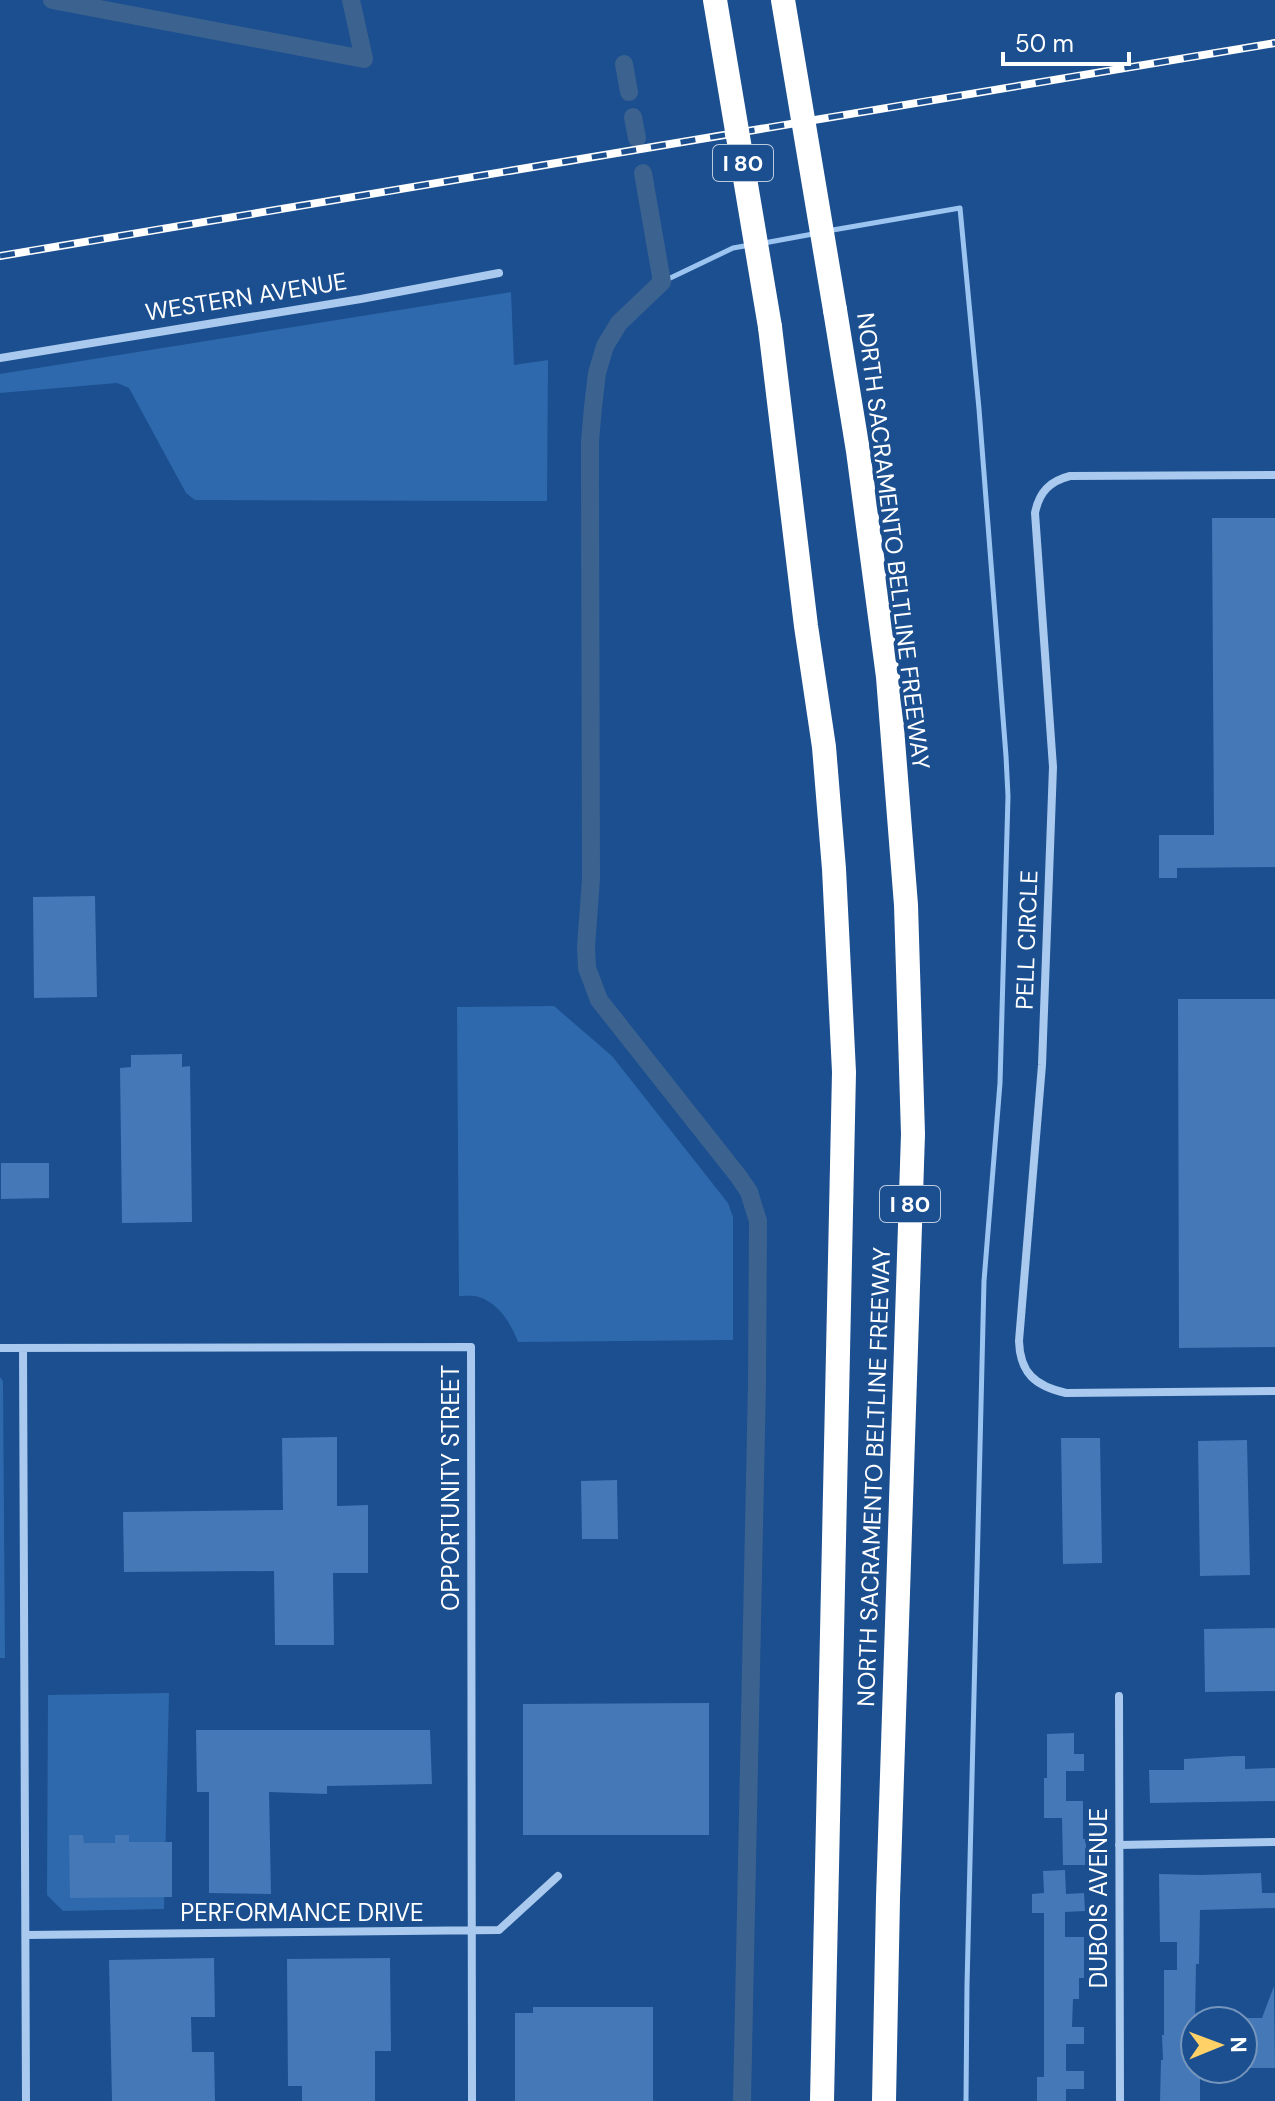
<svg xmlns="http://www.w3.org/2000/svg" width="1275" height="2101" font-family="'DM Sans',sans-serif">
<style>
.green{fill:#2e69ad}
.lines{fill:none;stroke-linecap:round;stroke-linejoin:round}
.stream{stroke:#9cc4f0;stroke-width:5}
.canal{stroke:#3c6290;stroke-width:18}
.building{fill:#4478b7}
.minor{stroke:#a9c9ee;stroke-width:8}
.motorway{stroke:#fff;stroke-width:24}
.rail-casing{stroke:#fff;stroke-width:8}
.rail{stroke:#1b4f8f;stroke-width:5;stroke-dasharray:15;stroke-linecap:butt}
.motorway-bridge{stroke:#fff;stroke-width:24}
.labels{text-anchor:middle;stroke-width:8;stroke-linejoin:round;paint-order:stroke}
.shield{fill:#1b4f8f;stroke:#bbcadd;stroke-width:2}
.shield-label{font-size:22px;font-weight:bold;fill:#fff}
.street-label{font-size:24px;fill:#fff;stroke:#1b4f8f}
</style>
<rect width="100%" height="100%" fill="#1b4f8f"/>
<path class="green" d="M511 292 514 365 548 360 547 501 195 500 186 493 129 388 117 383 0 393V374Z
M554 1006 612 1056 728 1203 733 1217V1340L518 1342C511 1324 500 1304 479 1297 474 1295 465 1296 459 1296L457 1007Z
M0 1377 3 1381 5 1658H0Z
M169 1693 164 1909 63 1911 47 1895 48 1695Z"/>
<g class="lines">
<path class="stream" d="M827 231 960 208 979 409 1006 756 1008 796 1000 1083 984 1281 967 1985 966 2101
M764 243 813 234
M662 282 733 248 750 245"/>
<path class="canal" d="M52 0 364 59 351 0
M624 64 629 92
M633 117 637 138
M643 173 662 282 619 323 605 346 597 373 593 407 590 441V481L591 879 586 947 587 968 599 1000 739 1177 749 1192 758 1221 757 1383 742 2101"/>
</g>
<path class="building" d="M1212 518H1275V867L1177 868V878H1159V835H1214Z
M95 896 97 997 34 998 33 897Z
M1178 999H1275V1347L1179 1348Z
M182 1054V1067L190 1066 192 1222 122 1223 120 1068 131 1067V1055Z
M1 1163H49V1198L1 1199Z
M337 1437V1506L368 1505V1573H333L334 1645H275L274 1571 124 1572 123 1512 283 1510 282 1438Z
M1061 1438H1100L1102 1563 1063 1564Z
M1247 1440 1250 1575 1200 1576 1198 1441Z
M617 1480 618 1539H582L581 1481Z
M1275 1628V1691L1205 1692 1204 1629Z
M709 1703V1835H523V1704Z
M196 1730H430L432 1784 327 1786V1794L269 1792 271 1894 209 1893V1792H197Z
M1074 1733V1754H1084V1771H1066V1801H1083V1839H1086V1865H1063L1062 1818H1044V1778H1047V1734Z
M1233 1756H1245V1769L1275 1768V1801L1150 1803 1149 1770H1184V1759Z
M69 1835H83L84 1843H115V1835H129V1842H172V1897L70 1898Z
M1065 1870 1066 1894 1084 1893 1085 1911 1065 1912V1937H1084V1978H1079V1999H1073L1072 2027H1084V2044H1066V2071H1084V2089H1066V2101H1037V2077H1044V1913H1032V1894L1044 1893 1043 1871Z
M1261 1873 1262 1893H1275V1908L1200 1910 1199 1964H1196L1195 2021V2069H1200V2101H1160L1161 2060H1163L1162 2035H1164V1970H1177V1942H1160L1159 1874 1201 1875Z
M214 1958 215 2017H191L192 2052H214L215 2101H112L109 1960Z
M390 1958 391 2051H375V2101H302V2086H288L287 1959Z
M1274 1986 1275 2068H1246V2018H1262Z
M533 2007H653V2101H515V2013H533Z"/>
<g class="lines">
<path class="minor" d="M0 358 361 299 499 273
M1275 475 1070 476C1050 481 1039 492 1035 513L1053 767 1042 1065 1019 1341C1020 1373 1035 1386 1066 1393L1275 1391
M0 1348 471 1347 472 2101
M23 1348 26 2101
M1119 1696 1120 2101
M1119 1845 1275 1842
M26 1935 499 1930 558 1876"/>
<path class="motorway" d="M835 310 858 451 888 677 906 905 913 1134 888 1898 884 2101
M770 327 806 626 824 747 834 869 844 1072 822 2101"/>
<defs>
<path id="rail" d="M0 256 1275 43"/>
</defs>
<use href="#rail" class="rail-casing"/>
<use href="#rail" class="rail"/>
<path class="motorway-bridge" d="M715 0 770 327
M783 0 835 310"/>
</g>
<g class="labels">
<g class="shield">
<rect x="713" y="145" width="60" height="36" rx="6"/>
<rect x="880" y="1186" width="60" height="36" rx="6"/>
</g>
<g class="shield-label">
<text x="743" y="171">I 80</text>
<text x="910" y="1212">I 80</text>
</g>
<g class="street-label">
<text transform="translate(246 297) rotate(-9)" y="8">WESTERN AVENUE</text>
<text transform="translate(893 541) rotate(83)" y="8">NORTH SACRAMENTO BELTLINE FREEWAY</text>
<text transform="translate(1027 940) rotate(-88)" y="8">PELL CIRCLE</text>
<text transform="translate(874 1477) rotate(-88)" y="8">NORTH SACRAMENTO BELTLINE FREEWAY</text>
<text transform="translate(451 1488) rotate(-90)" y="8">OPPORTUNITY STREET</text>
<text transform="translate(1099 1898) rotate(-90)" y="8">DUBOIS AVENUE</text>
<text x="302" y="1921">PERFORMANCE DRIVE</text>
</g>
</g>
<g transform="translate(1219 2045) rotate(89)"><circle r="38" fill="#1b4f8f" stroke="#7695bc" stroke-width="2"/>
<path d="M0-6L14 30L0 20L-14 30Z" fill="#ffd166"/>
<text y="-12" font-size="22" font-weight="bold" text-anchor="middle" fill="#ffffff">N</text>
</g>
<path d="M1003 52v12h126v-12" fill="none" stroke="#ffffff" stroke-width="4"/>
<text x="1015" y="52" font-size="24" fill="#ffffff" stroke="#1b4f8f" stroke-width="6" paint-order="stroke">50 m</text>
</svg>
